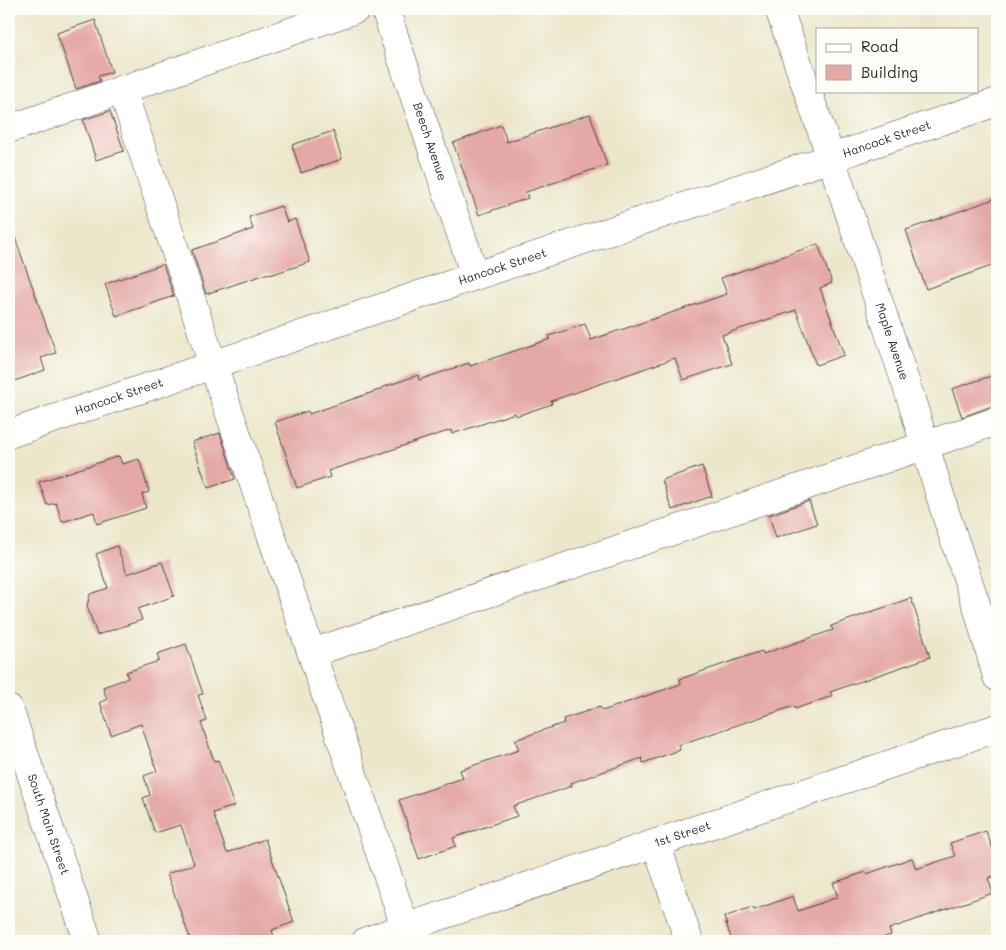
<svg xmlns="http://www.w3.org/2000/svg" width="1006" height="950" font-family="Mali,sans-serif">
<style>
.building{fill:#e4a8a6}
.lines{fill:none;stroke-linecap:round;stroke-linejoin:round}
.minor-casing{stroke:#484743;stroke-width:29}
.major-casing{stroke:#484743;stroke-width:29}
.minor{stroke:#fff;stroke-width:28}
.major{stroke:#fff;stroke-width:28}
.labels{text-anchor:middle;stroke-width:4;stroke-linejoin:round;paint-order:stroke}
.street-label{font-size:12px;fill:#2b2b2b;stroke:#fdfcf7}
</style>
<rect width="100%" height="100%" fill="#fdfcf7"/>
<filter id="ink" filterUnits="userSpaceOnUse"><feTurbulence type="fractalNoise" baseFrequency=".02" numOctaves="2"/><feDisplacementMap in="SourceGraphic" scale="10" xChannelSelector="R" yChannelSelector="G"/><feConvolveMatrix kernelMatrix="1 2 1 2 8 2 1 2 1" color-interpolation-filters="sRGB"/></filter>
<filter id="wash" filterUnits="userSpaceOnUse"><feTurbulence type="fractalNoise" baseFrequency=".0096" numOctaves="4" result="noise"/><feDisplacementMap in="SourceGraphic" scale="20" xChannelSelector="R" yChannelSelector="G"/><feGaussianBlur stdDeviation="1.12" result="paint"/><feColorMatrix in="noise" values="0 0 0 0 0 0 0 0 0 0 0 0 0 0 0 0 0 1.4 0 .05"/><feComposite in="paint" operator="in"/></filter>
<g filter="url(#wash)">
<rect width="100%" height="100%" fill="#ece7cb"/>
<g id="blocks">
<path class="building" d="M95 20 112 72 98 76 100 81 76 89 57 33Z
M110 111 124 151 96 160 83 120Z
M590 114 607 165 526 192 528 198 479 215 453 143 501 125 507 142Z
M333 131 342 159 301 173 292 145Z
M997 198V264L926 289 906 230Z
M281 206 287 222 295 219 310 262 270 275 269 273 206 294 192 250 253 229 249 217Z
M12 229 56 353 41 358 45 370 9 383V230Z
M818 244 832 283 820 288 844 355 816 365 796 310 722 335 732 364 683 380 675 358 551 401 552 404 516 416 515 413 452 434 451 430 328 471 330 477 297 488 275 422 308 411 309 414 382 389 381 388 418 375 419 380 469 363 470 366 550 339 549 336 585 324 591 340 727 294 721 278Z
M163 264 174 296 116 316 105 284Z
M997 374V406H992L962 417 952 389Z
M220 433 235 479 208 488 192 442Z
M119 456 122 464 139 459 149 492 142 494 146 508 97 524 94 512 62 522 56 503 47 505 39 482Z
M702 466 712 496 672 510 662 480Z
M809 501 817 524 776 538 769 515Z
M117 546 127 574 162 562 174 596 138 609 142 620 97 635 87 606 90 594 108 588 96 554Z
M911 598 930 657 830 692 832 696 795 709 794 706 678 745 680 750 643 763 642 758 571 783 572 786 513 806 517 816 453 838 456 846 419 859 399 800 463 778 460 770 519 750 515 740 564 723 563 719 600 707 602 711 681 684 680 679 762 651 763 654 833 630 831 626Z
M186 644 203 694 198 695 207 721 201 723 214 761 218 760 234 806 213 813 227 853 265 839 294 922 272 930 274 937 263 941H191L167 874 194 864 181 825 155 833 143 798 150 795 144 776 157 771 141 724 111 735 100 702 107 700 103 687 128 678 126 672 159 661 157 654Z
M986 831 993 850 997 849V875L988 878 993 893 889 929 891 935 873 941H732L724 917 752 907 754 910 793 896 798 911 838 897 833 883 866 872 867 874 912 858 916 869 955 856 950 843Z"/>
</g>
</g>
<g filter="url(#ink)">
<use href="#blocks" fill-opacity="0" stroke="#484743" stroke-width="1"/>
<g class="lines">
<defs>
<g id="minor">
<path id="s1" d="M385 9 475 276"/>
<path id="s2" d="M779 9 831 158 911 399 946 515 978 610 997 677"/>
<path d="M122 89 213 365 410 941"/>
<path d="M9 129 356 9"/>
<path id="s3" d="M9 434 475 276 831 158 997 102"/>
<path d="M312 653 997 421"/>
<path d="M656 843 689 941"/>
<path id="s4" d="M366 941 997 728"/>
</g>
<g id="major">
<path id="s5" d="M9 709 88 941"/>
</g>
</defs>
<use href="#minor" class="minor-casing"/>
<use href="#major" class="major-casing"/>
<use href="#minor" class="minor"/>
<use href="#major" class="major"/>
</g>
</g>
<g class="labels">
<g class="street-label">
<text dy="4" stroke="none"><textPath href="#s3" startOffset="926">Hancock Street</textPath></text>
<text dy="4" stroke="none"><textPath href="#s1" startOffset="140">Beech Avenue</textPath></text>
<text dy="4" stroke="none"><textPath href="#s3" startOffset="521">Hancock Street</textPath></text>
<text dy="4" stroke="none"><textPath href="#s2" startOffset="351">Maple Avenue</textPath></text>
<text dy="4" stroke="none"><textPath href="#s3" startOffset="116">Hancock Street</textPath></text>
<text dy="4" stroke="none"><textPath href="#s5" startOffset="122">South Main Street</textPath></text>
<text dy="4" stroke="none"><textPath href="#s4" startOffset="334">1st Street</textPath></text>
</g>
</g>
<rect width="1006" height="950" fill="none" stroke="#fdfcf7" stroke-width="30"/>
<rect x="816" y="28" width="162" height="65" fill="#fdfcf7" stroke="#a9a8a5"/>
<rect x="826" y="44" width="25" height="8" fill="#ffffff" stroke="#a9a8a5"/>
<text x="861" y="52" font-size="15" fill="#2b2b2b">Road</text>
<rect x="826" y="65" width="25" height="15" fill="#e4a8a6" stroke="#a9a8a5"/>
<text x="861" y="78" font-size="15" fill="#2b2b2b">Building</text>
</svg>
